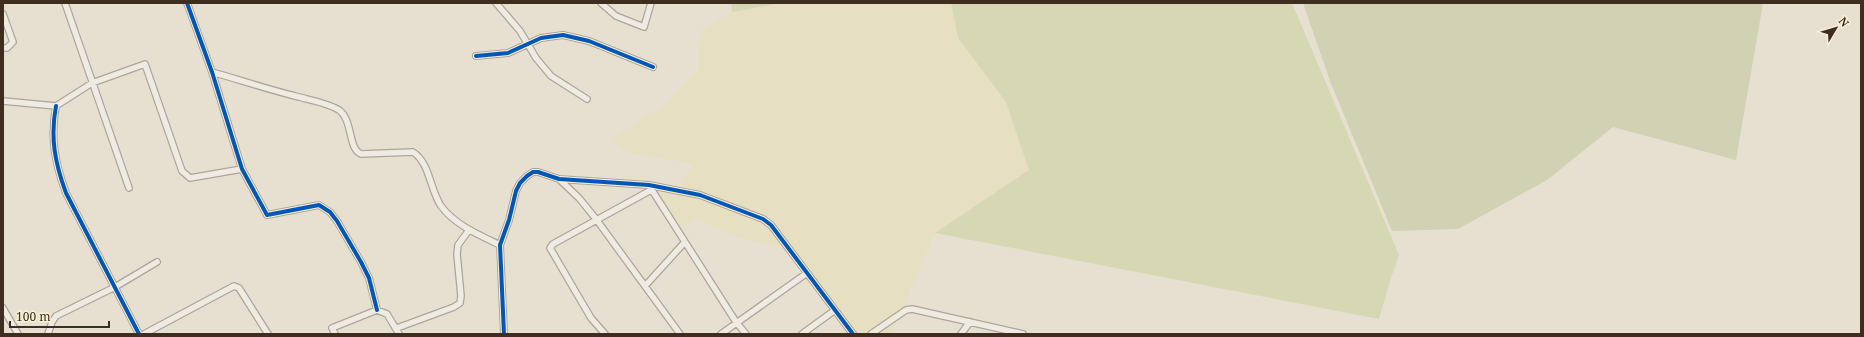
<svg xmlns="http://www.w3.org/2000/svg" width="1864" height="337" font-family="'Noto Serif',serif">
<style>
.farmland{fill:#e6dfc2}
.green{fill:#d6d7b3}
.cemetery{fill:#d1d1b3}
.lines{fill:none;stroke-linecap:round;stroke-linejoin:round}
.street-casing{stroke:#ada599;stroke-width:8}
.street{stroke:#efebe3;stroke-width:5.5}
.cycleway-casing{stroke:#f7eed8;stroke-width:6}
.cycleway{stroke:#0057b8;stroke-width:4}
</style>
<rect width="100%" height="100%" fill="#e7e0d1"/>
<path class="farmland" d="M780 3H951L958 38 1006 102 1029 170 935 233 892 334H858L785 247 737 238 696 218 680 229 656 191 675 195 693 164 625 152 611 139 663 106 697 71 701 31 732 12Z"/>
<path class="green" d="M731 3H780L732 12Z
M951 3H1292L1399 255 1391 278 1379 319 935 233 1029 170 1006 102 958 38Z"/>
<path class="cemetery" d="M1303 3H1763L1736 160 1613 127 1547 180 1458 229 1392 231 1330 81Z"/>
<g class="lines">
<defs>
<path id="street" d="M65 3 129 188
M187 3 212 72 242 169 267 215 319 205 330 212 337 221 361 262 369 278 377 310
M496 3 520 31 536 58 551 76 587 99
M601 3 616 16 644 27 651 3
M3 14 13 42 7 48H3
M476 56 508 53 541 38 563 35 589 41 653 67
M212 72C240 80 267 89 295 96 309 100 326 102 339 110 353 120 348 149 361 154L413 152C430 163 430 190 441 206 455 225 479 235 500 245
M3 101 56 106 92 83 145 64 182 171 190 178 242 169
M56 106C50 138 55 163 66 193L139 334
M559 179 579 198 596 219 680 334
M650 187 736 322 746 334
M645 286 684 243
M3 308 18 334
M397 328 454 307 460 303 461 296 457 254 458 245 469 230
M48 334 52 322 56 316 115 287 157 262
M144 334 234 286 239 288 268 334
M335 334 332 328 377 310 387 314 399 334
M504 334 500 245 509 220 516 191 520 183 527 176 533 172H538L559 179 649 185 700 195 763 219 771 225 853 334
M605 334 591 318 550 248 553 244 651 190
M721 334 807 273
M802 334 835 310
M871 334 906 310 912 309 1023 334
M961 334 970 322"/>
</defs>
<use href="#street" class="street-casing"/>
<use href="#street" class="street"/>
<defs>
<path id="cycleway" d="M187 3 212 72 242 169 267 215 319 205 330 212 337 221 361 262 369 278 377 310
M476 56 508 53 541 38 563 35 589 41 653 67
M56 106C50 138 55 163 66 193L139 334
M504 334 500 245 509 220 516 191 520 183 527 176 533 172H538L559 179 649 185 700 195 763 219 771 225 853 334"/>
</defs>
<use href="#cycleway" class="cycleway-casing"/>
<use href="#cycleway" class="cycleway"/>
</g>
<rect width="1864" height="337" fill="none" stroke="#3d2e20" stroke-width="8"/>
<g transform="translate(1836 28) rotate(52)" stroke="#f7eed8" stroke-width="3" paint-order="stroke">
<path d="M0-3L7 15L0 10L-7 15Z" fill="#3d2e20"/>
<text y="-6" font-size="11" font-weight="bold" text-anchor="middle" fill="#3d2e20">N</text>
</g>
<path d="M10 321v6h99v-6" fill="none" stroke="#3d2e20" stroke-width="2"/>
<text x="16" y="321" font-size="12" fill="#3d2e20" stroke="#f7eed8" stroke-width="3" paint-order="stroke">100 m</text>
</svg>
